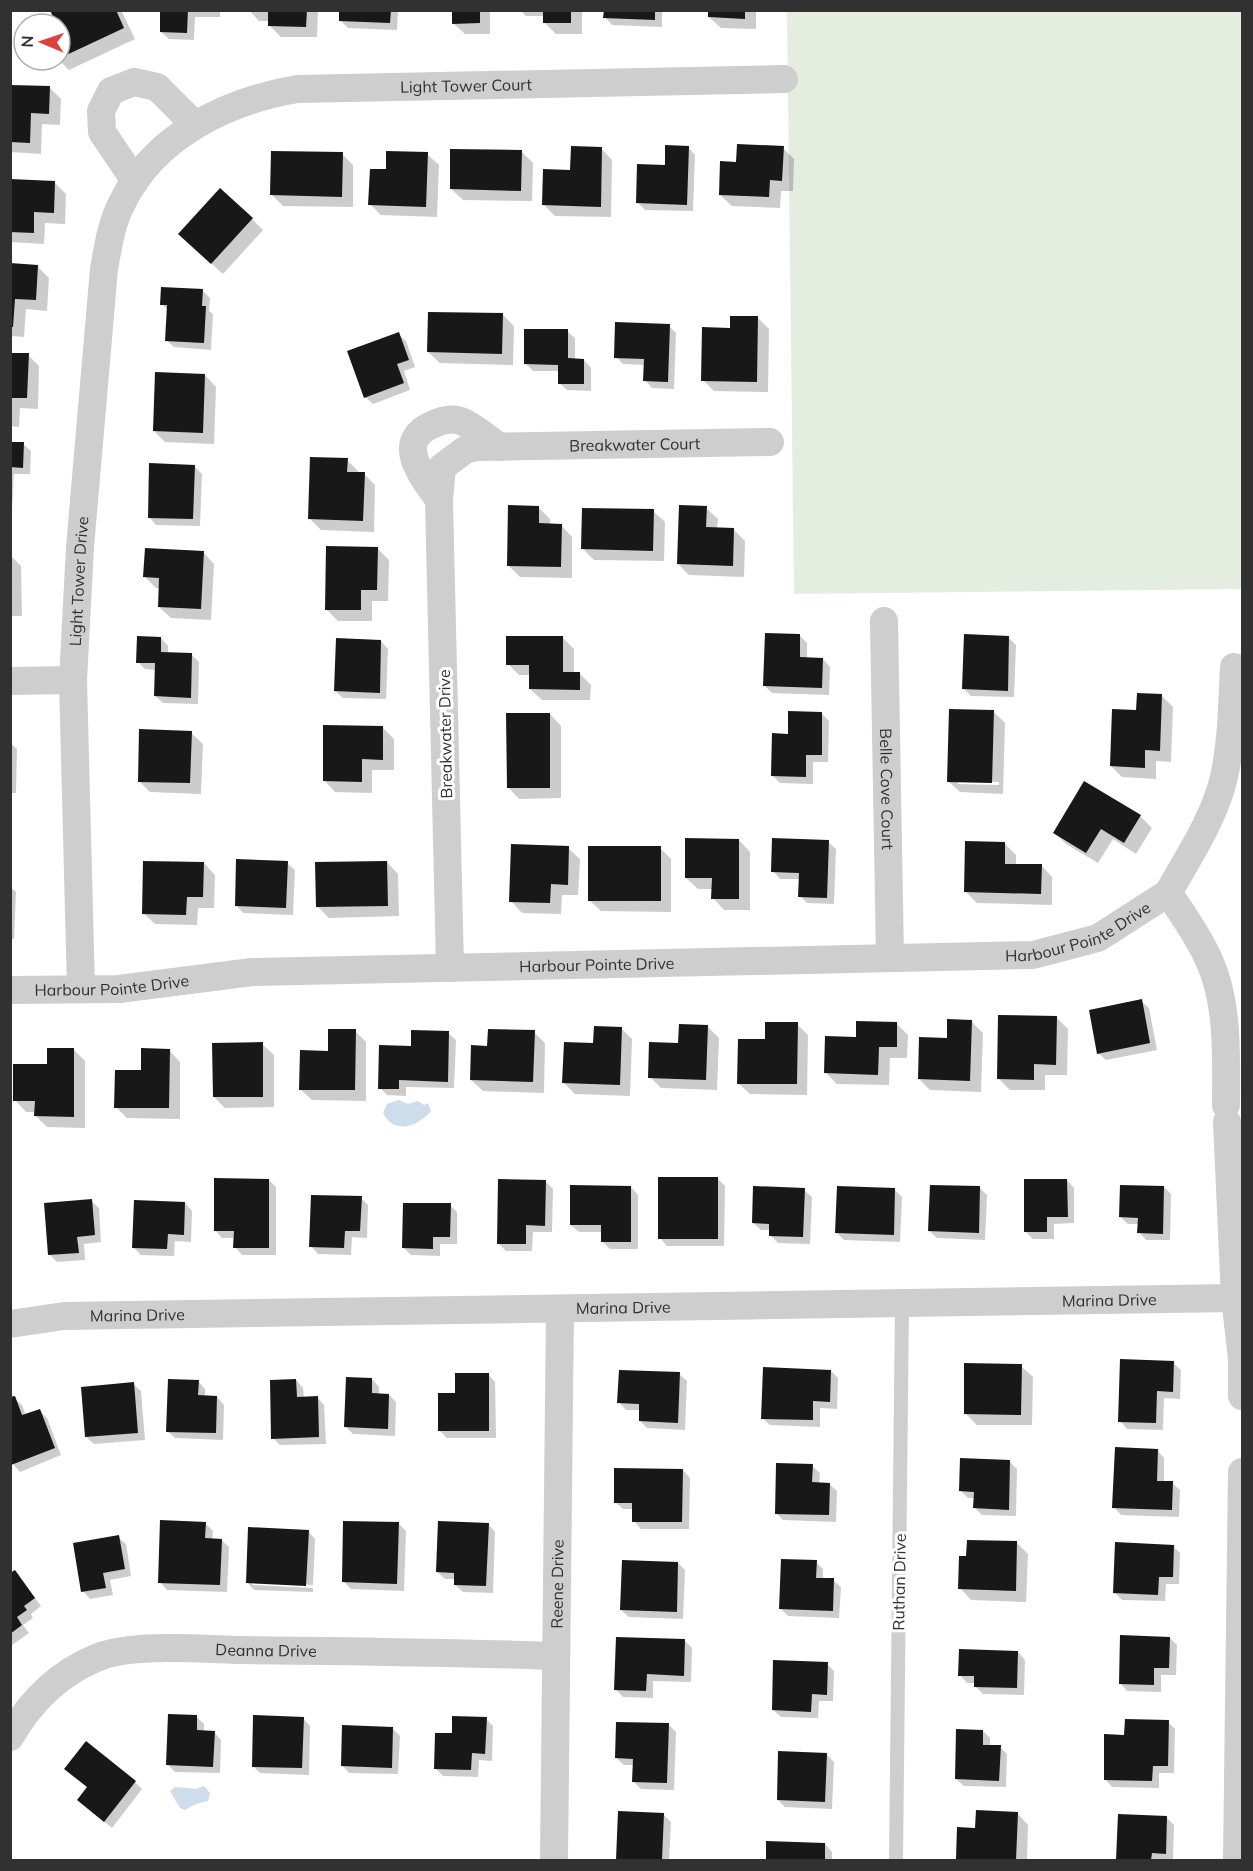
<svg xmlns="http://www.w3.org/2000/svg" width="1253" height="1871" font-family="Mulish,sans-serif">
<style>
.green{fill:#e5ede0}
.water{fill:#cdddeb}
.shadow{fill:#0003;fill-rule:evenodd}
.building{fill:#181818}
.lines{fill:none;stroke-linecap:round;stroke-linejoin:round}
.lane{stroke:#cecece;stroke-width:14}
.street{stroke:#cecece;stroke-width:28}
.labels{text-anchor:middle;stroke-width:6;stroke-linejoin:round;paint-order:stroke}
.street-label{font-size:16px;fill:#313131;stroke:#fff}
</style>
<rect width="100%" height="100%" fill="#fff"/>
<path class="green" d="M787 11H1242V589L794 594Z"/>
<path class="water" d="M399 1100 408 1104 418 1101 424 1105 428 1103 431 1111C418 1127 394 1135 383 1113L387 1104Z
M204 1786 210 1793 208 1801 196 1804 185 1810 180 1808 170 1791 175 1787 196 1789Z"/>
<path class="shadow" d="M52 10H121L135 39 69 70 59 60 60 24H58Z
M162 10H220V17H195L194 40 169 39 161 32Z
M249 10H318L317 37H281L270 26V21H259Z
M341 10H398L397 30 348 28 341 21Z
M453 10H490V34H465L453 23Z
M520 10H582V34H556L544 22 545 16H526Z
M605 10H662V27L612 25 605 17Z
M701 10H756V29L721 28 709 17V11Z
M10 86 50 88 61 99 60 125 42 124 41 154 10 152Z
M688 147 695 155 693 211 645 210 637 202 666 167Z
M601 148 612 160 611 217 555 216 544 205 571 172Z
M783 148 794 159 793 191H781L780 208 732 206 720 195 737 164Z
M522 152 533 163 532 201 463 200 451 189Z
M342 154 353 165V207L283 206 272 195Z
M427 154 439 165 437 217 381 215 370 204 387 171Z
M10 180 54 182 66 194 65 224 45 223 44 244 10 242Z
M252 219 263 230 223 274 191 245Z
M10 265 37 266 49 278 47 311 26 309 24 337 10 336Z
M203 291 210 298 209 311 213 314 211 350 174 347 166 340 168 310 162 304Z
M503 315 514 326 513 365 440 363 428 352Z
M758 318 769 329 768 392 714 391 703 380 732 329Z
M669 326 676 333 674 389 652 388 645 380V365L623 364 616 357Z
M567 331 575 338V360H584L591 368V391L567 390 559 383V371H533L525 363Z
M398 334 406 341 415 367 404 371 410 390 373 404 365 397Z
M10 354 28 355 39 366 38 409 20 408 19 427 10 426Z
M205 375 216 387 214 444 165 442 154 431Z
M10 443 23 444 31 451 30 474H14L12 510H10Z
M347 460 358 471V474H364L375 485 374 532 321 530 310 519Z
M194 466 202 474 200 526 156 525 149 517Z
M538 507 550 519V525H561L572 537V578L520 577 508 565Z
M706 508 718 519 717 529H733L745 541 744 577 689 575 678 564Z
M653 511 665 522 664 561 594 560 582 548Z
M377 548 389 560 388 601H372V621H338L326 609Z
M203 552 214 564 211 620 171 618 159 607 160 588H156L145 577Z
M10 555 21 566 22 616H10Z
M800 636 807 643V659H823L830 667 829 695 772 693 765 686Z
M161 638 168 646V654L192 655 199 662 198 704 163 703 155 696 156 670 145 669 138 662Z
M563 638 574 649V673H579L591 685 590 700H542L530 689V675H519L508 664Z
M1009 638 1016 645 1014 697 971 696 964 689Z
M381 641 388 649 386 699 343 698 335 691Z
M1162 696 1173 707 1171 762 1156 761V779L1122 777 1111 766 1137 712Z
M994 712 1005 723 1003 794 960 792 948 781ZM958 781 999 782V785L958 784Z
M550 714 561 726V798L519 799 508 787Z
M822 714 829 721 828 762H813V784L780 783 773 776 789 735Z
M383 728 394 739V770H372V793L335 792 324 780Z
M191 733 203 744 201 794 150 792 139 781Z
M10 743 17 749 16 793H10Z
M1085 783 1140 816 1152 828 1136 854 1113 839 1098 863 1066 844 1055 833Z
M739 840 750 852V910H724L713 898V889H698L686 878Z
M828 842 836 849 834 904 807 903 800 896 801 879H780L773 871Z
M1004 843 1016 855V865H1041L1052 877V905L977 903 966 892Z
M568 848 580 859 578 895H562L561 914 522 913 511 901Z
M660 848 671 859V912L601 911 589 900Z
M387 862 398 874 399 916 329 918 317 906Z
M204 863 215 875 214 908H198L197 925 155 924 143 913Z
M287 863 295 870 293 915 243 913 236 905Z
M10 887 16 892 14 939H10Z
M1141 1001 1149 1008 1157 1050 1106 1060 1098 1053Z
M1057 1018 1068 1029 1067 1075H1045V1090H1010L998 1078Z
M972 1022 983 1033 981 1092 930 1090 919 1079 948 1040Z
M896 1023 908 1035 907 1058H890L889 1085 837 1084 826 1073 857 1038Z
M797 1024 808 1035 807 1095 750 1094 738 1083 766 1040Z
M708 1027 719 1038 717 1090 661 1088 650 1077 680 1044Z
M621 1028 632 1039 630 1096 575 1094 564 1083 595 1044Z
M355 1031 366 1042V1101L312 1100 300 1089 330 1052Z
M534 1032 545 1043 544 1093 483 1091 471 1080 489 1047Z
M448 1033 456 1040 454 1088 406 1087V1096L387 1095 380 1088 413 1048Z
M262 1044 274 1055V1107L225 1108 214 1097Z
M74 1050 85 1061V1128L47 1127 36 1116V1112H26L15 1100 48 1066Z
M169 1050 180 1062V1119L127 1118 116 1107 142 1071Z
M717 1178 725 1186 724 1246H667L660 1238Z
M269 1180 276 1187V1255H242L235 1247V1238H222L215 1230Z
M1067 1180 1074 1188V1223L1054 1224V1239H1033L1026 1232Z
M545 1181 553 1189 552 1232H533L532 1251H506L498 1243Z
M631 1187 638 1195V1249H610L602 1241V1232H579L571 1225Z
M1164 1187 1171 1194 1170 1240H1146L1139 1232V1224H1128L1120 1217Z
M980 1188 987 1195 985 1240 937 1238 929 1231Z
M804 1190 812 1197 810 1244 778 1243 770 1235 771 1230H761L753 1223Z
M895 1190 902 1197 900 1242 844 1240 837 1233Z
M361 1198 368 1205 367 1238 352 1237 351 1255 318 1254 311 1246Z
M91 1201 99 1208 101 1242 84 1244 85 1260 57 1262 49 1254Z
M185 1203 192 1211 191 1242 175 1241 174 1256 141 1255 134 1248Z
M450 1205 457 1212V1244H440V1256L411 1255 404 1248Z
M1173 1363 1181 1370 1180 1399 1164 1398 1163 1430 1127 1429 1120 1421Z
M1021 1366 1033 1377 1032 1425H977L965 1413Z
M831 1371 838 1378 837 1409 820 1408V1427L770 1425 762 1418Z
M488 1374 495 1382 496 1438H447L440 1431 456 1395Z
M679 1374 687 1381 685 1430 647 1428 640 1421V1410H626L619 1402Z
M372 1379 379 1387V1395H389L396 1402 395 1436 353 1434 346 1427Z
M296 1380 303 1388 304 1398 317 1397 324 1405 326 1444 280 1445 273 1438Z
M198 1381 205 1389V1397H217L224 1405 223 1440 175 1438 167 1431Z
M133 1384 141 1391 145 1440 94 1444 86 1437Z
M14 1398 22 1405 26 1416 40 1411 47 1418 61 1455 20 1472 13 1464 10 1458V1399Z
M1157 1450 1164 1458V1482L1172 1483 1180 1490 1179 1517 1121 1515 1114 1507Z
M1010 1462 1017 1469 1016 1516 982 1515 975 1508V1498H968L961 1491Z
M812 1466 820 1473 819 1484H829L837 1491 836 1522 783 1520 776 1513Z
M683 1470 690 1478 689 1529H641L634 1521V1509H623L615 1502Z
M205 1523 213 1531 212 1540H221L229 1547 227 1592 167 1590 160 1582Z
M398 1523 406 1531 404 1591 351 1589 344 1582Z
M488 1524 495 1532 493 1593 463 1592 455 1585 456 1579H445L437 1572Z
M308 1531 315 1539 313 1585 253 1582V1585L313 1588V1592L254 1590 247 1582Z
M118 1537 126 1544 131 1576 110 1580 113 1595 90 1599 83 1591Z
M1017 1543 1028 1554 1026 1602 971 1600 960 1588Z
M1173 1546 1180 1553 1179 1584H1166L1165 1601 1122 1600 1114 1592Z
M816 1562 823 1569V1580H833L841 1587 839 1618 788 1616 781 1609Z
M678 1563 685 1570 683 1619 629 1617 621 1610Z
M10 1575 22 1580 41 1606 31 1614 33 1618 23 1625 29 1633 12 1645 10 1643Z
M1170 1638 1177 1645 1176 1675H1161V1692L1127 1691 1120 1683Z
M685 1641 692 1648 691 1682 653 1681V1698L623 1697 615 1689Z
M1018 1652 1025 1660 1024 1695 983 1694 975 1686V1683H967L960 1675Z
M827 1664 834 1671 833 1701H819L818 1718 781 1717 773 1710Z
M197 1717 204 1724V1732H214L221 1740 220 1773 175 1772 167 1764Z
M303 1718 310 1726 309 1775 260 1773 253 1766Z
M486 1719 493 1726 492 1761 479 1760 478 1777 443 1776 435 1768 453 1735Z
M1168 1722 1175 1729 1174 1773H1159V1788L1112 1787 1105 1779 1125 1736Z
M669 1725 676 1732 674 1790 641 1789 634 1782V1765H624L616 1758Z
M392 1728 400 1736 398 1774 349 1773 342 1765Z
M983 1731 990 1738V1747H1000L1007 1754 1006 1787 964 1786 956 1779Z
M826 1754 834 1762 832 1809 785 1807 778 1800Z
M135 1782 142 1789 112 1828 86 1807Z
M619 1813 663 1814 671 1822 669 1860H617Z
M1017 1813 1028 1825 1027 1860H959L957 1859 977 1830Z
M1119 1816 1167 1818 1174 1825 1173 1860H1118Z
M768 1842 825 1844 832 1852V1860H767Z"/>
<path class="building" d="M50 10H116L124 28 60 58V24H56Z
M160 10H188L187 33 160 32Z
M268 10H307L306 27 268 26Z
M339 10H391L390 23 339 21Z
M452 10H480V23L452 24Z
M543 10H571V23H543Z
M604 10H655V20L603 18Z
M708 10H745V19L708 17Z
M10 85 50 86 49 114 31 113 30 143 10 142Z
M737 144 784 146 782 181 770 180 769 197 719 195 720 161 736 162Z
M665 145 689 146 687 205 636 203 637 164 665 165Z
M571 146 602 147 601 207 542 205 543 169 570 170Z
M450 149 522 150 521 191 450 189Z
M271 151 343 152 342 197 270 195Z
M386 151 428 152 426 207 368 205 370 169H386Z
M10 179 55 181 54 213 34 212V233L10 232Z
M220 188 253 218 211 264 178 234Z
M10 263 38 265 36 300 15 299 13 327H10Z
M161 287 203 289 202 306H206L204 343 165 341 167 305H160Z
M428 312 503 313 502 354 427 352Z
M730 316H758L757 382 701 381 702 327 730 328Z
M615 322 670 324 668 382 643 381 644 359 614 358Z
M524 329H568V358L584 359V384H558V365L524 364Z
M399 332 409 360 397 364 404 383 364 398 347 351Z
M10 353H29L27 398H10Z
M155 372 205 374 203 433 153 431Z
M10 442H24L23 468 10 467Z
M310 457 348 458 347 472H365L363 521 308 519Z
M149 463 195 465 193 519 148 518Z
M508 505 539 506V523L562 524 561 567 507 566Z
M679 505 707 506 706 527 734 528 733 566 677 564Z
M582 508 654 509 653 551 581 549Z
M326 546 378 547 377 590H361V610H325Z
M145 548 204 551 201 609 158 607 159 578 143 577Z
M765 633 800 634V657L823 658 822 688 763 686Z
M964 634 1009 636 1008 691 962 689Z
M137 636 161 637V652L192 653 191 698 154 696 155 663H136Z
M506 636H563V672H580V690L529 689V665H506Z
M336 638 381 640 380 693 334 691Z
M1137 693 1162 694 1160 751 1145 750V768L1110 766 1112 709 1136 710Z
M949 709 994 710 992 783 947 782Z
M788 711 822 712V755H806V777L771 776 772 733 788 734Z
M506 713H550V788H507Z
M323 725 383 726V760L362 759V782L323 781Z
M139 729 192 731 190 783 138 782Z
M1084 781 1141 815 1124 843 1101 829 1086 853 1053 833Z
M685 838 739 839V899H711L712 878H685Z
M772 838 829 840 827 898 798 897 799 873 771 872Z
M965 841 1005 842V864H1042L1041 894 964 892Z
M511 844 569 846 568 885 551 884 550 903 509 902Z
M588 846H661V901H588Z
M236 859 288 861 286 908 235 906Z
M143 861 204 862 203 897H187L186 915 142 914Z
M387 861 388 906 316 907 315 862Z
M1142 999 1150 1043 1097 1054 1089 1010Z
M998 1015 1057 1016 1056 1065 1034 1064V1080L997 1079Z
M947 1019 972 1020 970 1081 918 1079 919 1037 947 1038Z
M856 1021 897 1022V1047H879L878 1075 824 1073 825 1036 856 1037Z
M765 1022H798L797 1084H737L738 1039H765Z
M679 1024 708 1025 706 1080 648 1078 649 1042 678 1043Z
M594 1026 622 1027 620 1085 562 1083 564 1042 593 1043Z
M328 1029H356L355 1090H299L300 1050 328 1051Z
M488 1029 535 1030 533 1082 470 1080 471 1045 487 1046Z
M411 1030 449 1031 448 1082 399 1080V1089H378L379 1045 411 1046Z
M263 1042V1097H213L212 1043Z
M47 1048H74V1117L34 1116 35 1101H13V1064H47Z
M141 1048 170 1049 169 1108H114L115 1070H141Z
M658 1177H718V1239H658Z
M214 1178 269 1179V1248H233L234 1231H214Z
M498 1179 546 1180 545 1226 526 1225V1244H497Z
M1024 1179H1067L1068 1217H1047V1232H1024Z
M570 1185 631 1186V1242H601V1225H570Z
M930 1185 980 1186 979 1233 928 1231Z
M1120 1185 1164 1186 1163 1234 1137 1233 1138 1218 1119 1217Z
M753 1186 805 1188 803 1237 769 1236V1224L752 1223Z
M837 1186 895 1188 894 1235 835 1233Z
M311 1195 362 1196 360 1231H345L344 1248 309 1247Z
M92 1199 95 1235 77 1237 79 1253 48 1255 44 1203Z
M134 1200 185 1202 184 1235 168 1234 167 1249 132 1248Z
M403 1203H451L450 1237H433V1249L402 1248Z
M1120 1359 1174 1361 1173 1392 1157 1391 1156 1423 1118 1422Z
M964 1363 1022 1364 1021 1415 964 1414Z
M763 1367 831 1370 830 1402 813 1401V1420L761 1419Z
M619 1370 680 1372 678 1423 639 1421V1404L617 1403Z
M455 1373H489V1431H438V1393H455Z
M346 1377 372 1378V1393L389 1394 388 1429 344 1427Z
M168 1379 199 1380 198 1395 217 1396 216 1433 166 1432Z
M296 1379 297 1397 318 1396 319 1437 271 1439 270 1380Z
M134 1382 138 1433 85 1437 81 1387Z
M15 1396 22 1415 40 1409 55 1448 11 1465 10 1397Z
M1115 1447 1158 1449 1157 1481H1173L1172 1510 1112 1508Z
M960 1458 1010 1460 1009 1510 973 1508 974 1492 959 1491Z
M776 1463 813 1464 812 1482 830 1483 829 1515 775 1514Z
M614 1468 683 1469 682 1522H632V1503H614Z
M160 1520 206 1522 205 1538 222 1539 220 1585 158 1583Z
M343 1521 399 1522 397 1584 342 1582Z
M438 1521 489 1523 486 1586 454 1585V1573L436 1572Z
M248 1527 309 1530 306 1586 246 1583Z
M119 1535 125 1569 103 1573 106 1588 81 1592 73 1543Z
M967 1540 1017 1541 1016 1591 958 1589 959 1556H966Z
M1115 1542 1174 1545 1173 1577H1159L1158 1595 1113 1593Z
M781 1559 817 1560 816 1578H834L833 1611 779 1609Z
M622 1560 678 1562 677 1612 620 1610Z
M15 1570 35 1598 24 1606 27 1610 17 1617 22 1625 10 1634V1573Z
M1120 1635 1170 1637 1169 1668H1154V1685L1119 1684Z
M616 1637 685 1639 684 1676 647 1674 646 1691 614 1690Z
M959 1649 1018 1651 1017 1688 974 1687V1676H958Z
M773 1660 828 1662 827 1695 812 1694 811 1712 772 1710Z
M168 1714 197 1715V1730L215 1731 213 1767 166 1765Z
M253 1715 304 1717 302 1768 252 1767Z
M452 1716 487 1717 485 1754 472 1753 471 1770 434 1769 435 1733H452Z
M1125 1719 1169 1720 1168 1766H1153L1152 1781 1104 1780V1734L1124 1735Z
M616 1722 669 1723 667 1783 632 1782 633 1759 615 1758Z
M342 1725 393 1727 392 1768 341 1766Z
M956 1729 983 1730V1745H1001L999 1781 955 1779Z
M86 1741 136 1781 104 1822 77 1800 87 1787 64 1769Z
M778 1751 827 1753 825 1802 777 1800Z
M976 1810 1018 1812 1016 1860 956 1859 957 1827 975 1828Z
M618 1811 664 1813 662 1860H616Z
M1118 1814 1167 1816 1166 1854 1152 1853 1151 1860H1116Z
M766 1841 825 1843V1860H766Z"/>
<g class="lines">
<path class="lane" d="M896 1860 902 1304"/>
<g class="street">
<path d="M135 181 102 132 101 111 111 91 134 82 157 87 195 125"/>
<path d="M439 500C423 477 392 441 434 424 442 420 452 418 461 421 474 426 488 439 500 447"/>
<path id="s1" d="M884 621 890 957"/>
<path d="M10 681 73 680"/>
<path id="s2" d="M450 968 439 500 442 467 465 450 476 447 770 442"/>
<path id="s3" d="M81 989 73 680 80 547 104 269C108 247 111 224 122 203 154 136 227 101 297 89L784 79"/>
<path id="s4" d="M10 990 119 989 252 972 1033 955 1098 938 1168 893"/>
<path d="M1226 1105C1226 1059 1229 1003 1209 960 1198 936 1183 914 1168 893 1188 858 1215 817 1224 777 1232 741 1232 703 1234 667"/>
<path d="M1227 1122 1235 1298 1242 1359V1396"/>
<path id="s5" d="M10 1324 64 1316 1235 1298"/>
<path id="s6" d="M10 1737C30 1702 58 1674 96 1658 131 1643 201 1649 241 1650 346 1651 451 1652 556 1656"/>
<path id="s7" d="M554 1860 560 1309"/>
<path d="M1237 1860 1242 1472"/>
</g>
</g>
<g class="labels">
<g class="street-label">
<text dy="6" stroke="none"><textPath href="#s3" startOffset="1176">Light Tower Court</textPath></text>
<text dy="6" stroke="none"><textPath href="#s2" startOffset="700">Breakwater Court</textPath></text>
<text dy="6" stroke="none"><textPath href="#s3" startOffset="408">Light Tower Drive</textPath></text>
<text transform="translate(445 734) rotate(-91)" y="6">Breakwater Drive</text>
<text dy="6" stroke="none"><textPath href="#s1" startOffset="168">Belle Cove Court</textPath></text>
<text dy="6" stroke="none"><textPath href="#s4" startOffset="1074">Harbour Pointe Drive</textPath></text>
<text dy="6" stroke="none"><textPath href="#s4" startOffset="588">Harbour Pointe Drive</textPath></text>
<text dy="6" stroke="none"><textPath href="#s4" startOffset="102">Harbour Pointe Drive</textPath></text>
<text dy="6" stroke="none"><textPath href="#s5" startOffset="1100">Marina Drive</textPath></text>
<text dy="6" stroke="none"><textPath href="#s5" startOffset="614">Marina Drive</textPath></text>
<text dy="6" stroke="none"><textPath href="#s5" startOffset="128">Marina Drive</textPath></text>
<text transform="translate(899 1582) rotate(-89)" y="6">Ruthan Drive</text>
<text dy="6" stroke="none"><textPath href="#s7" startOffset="276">Reene Drive</textPath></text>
<text dy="6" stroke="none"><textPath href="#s6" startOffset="290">Deanna Drive</textPath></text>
</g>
</g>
<rect width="1253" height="1871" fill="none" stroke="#313131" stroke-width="24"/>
<g transform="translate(42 42) rotate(272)"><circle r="28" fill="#ffffff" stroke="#adadad" stroke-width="1.5"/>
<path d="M0-4.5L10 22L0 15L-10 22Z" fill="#de403c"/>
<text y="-9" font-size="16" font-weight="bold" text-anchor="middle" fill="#313131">N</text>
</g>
</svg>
